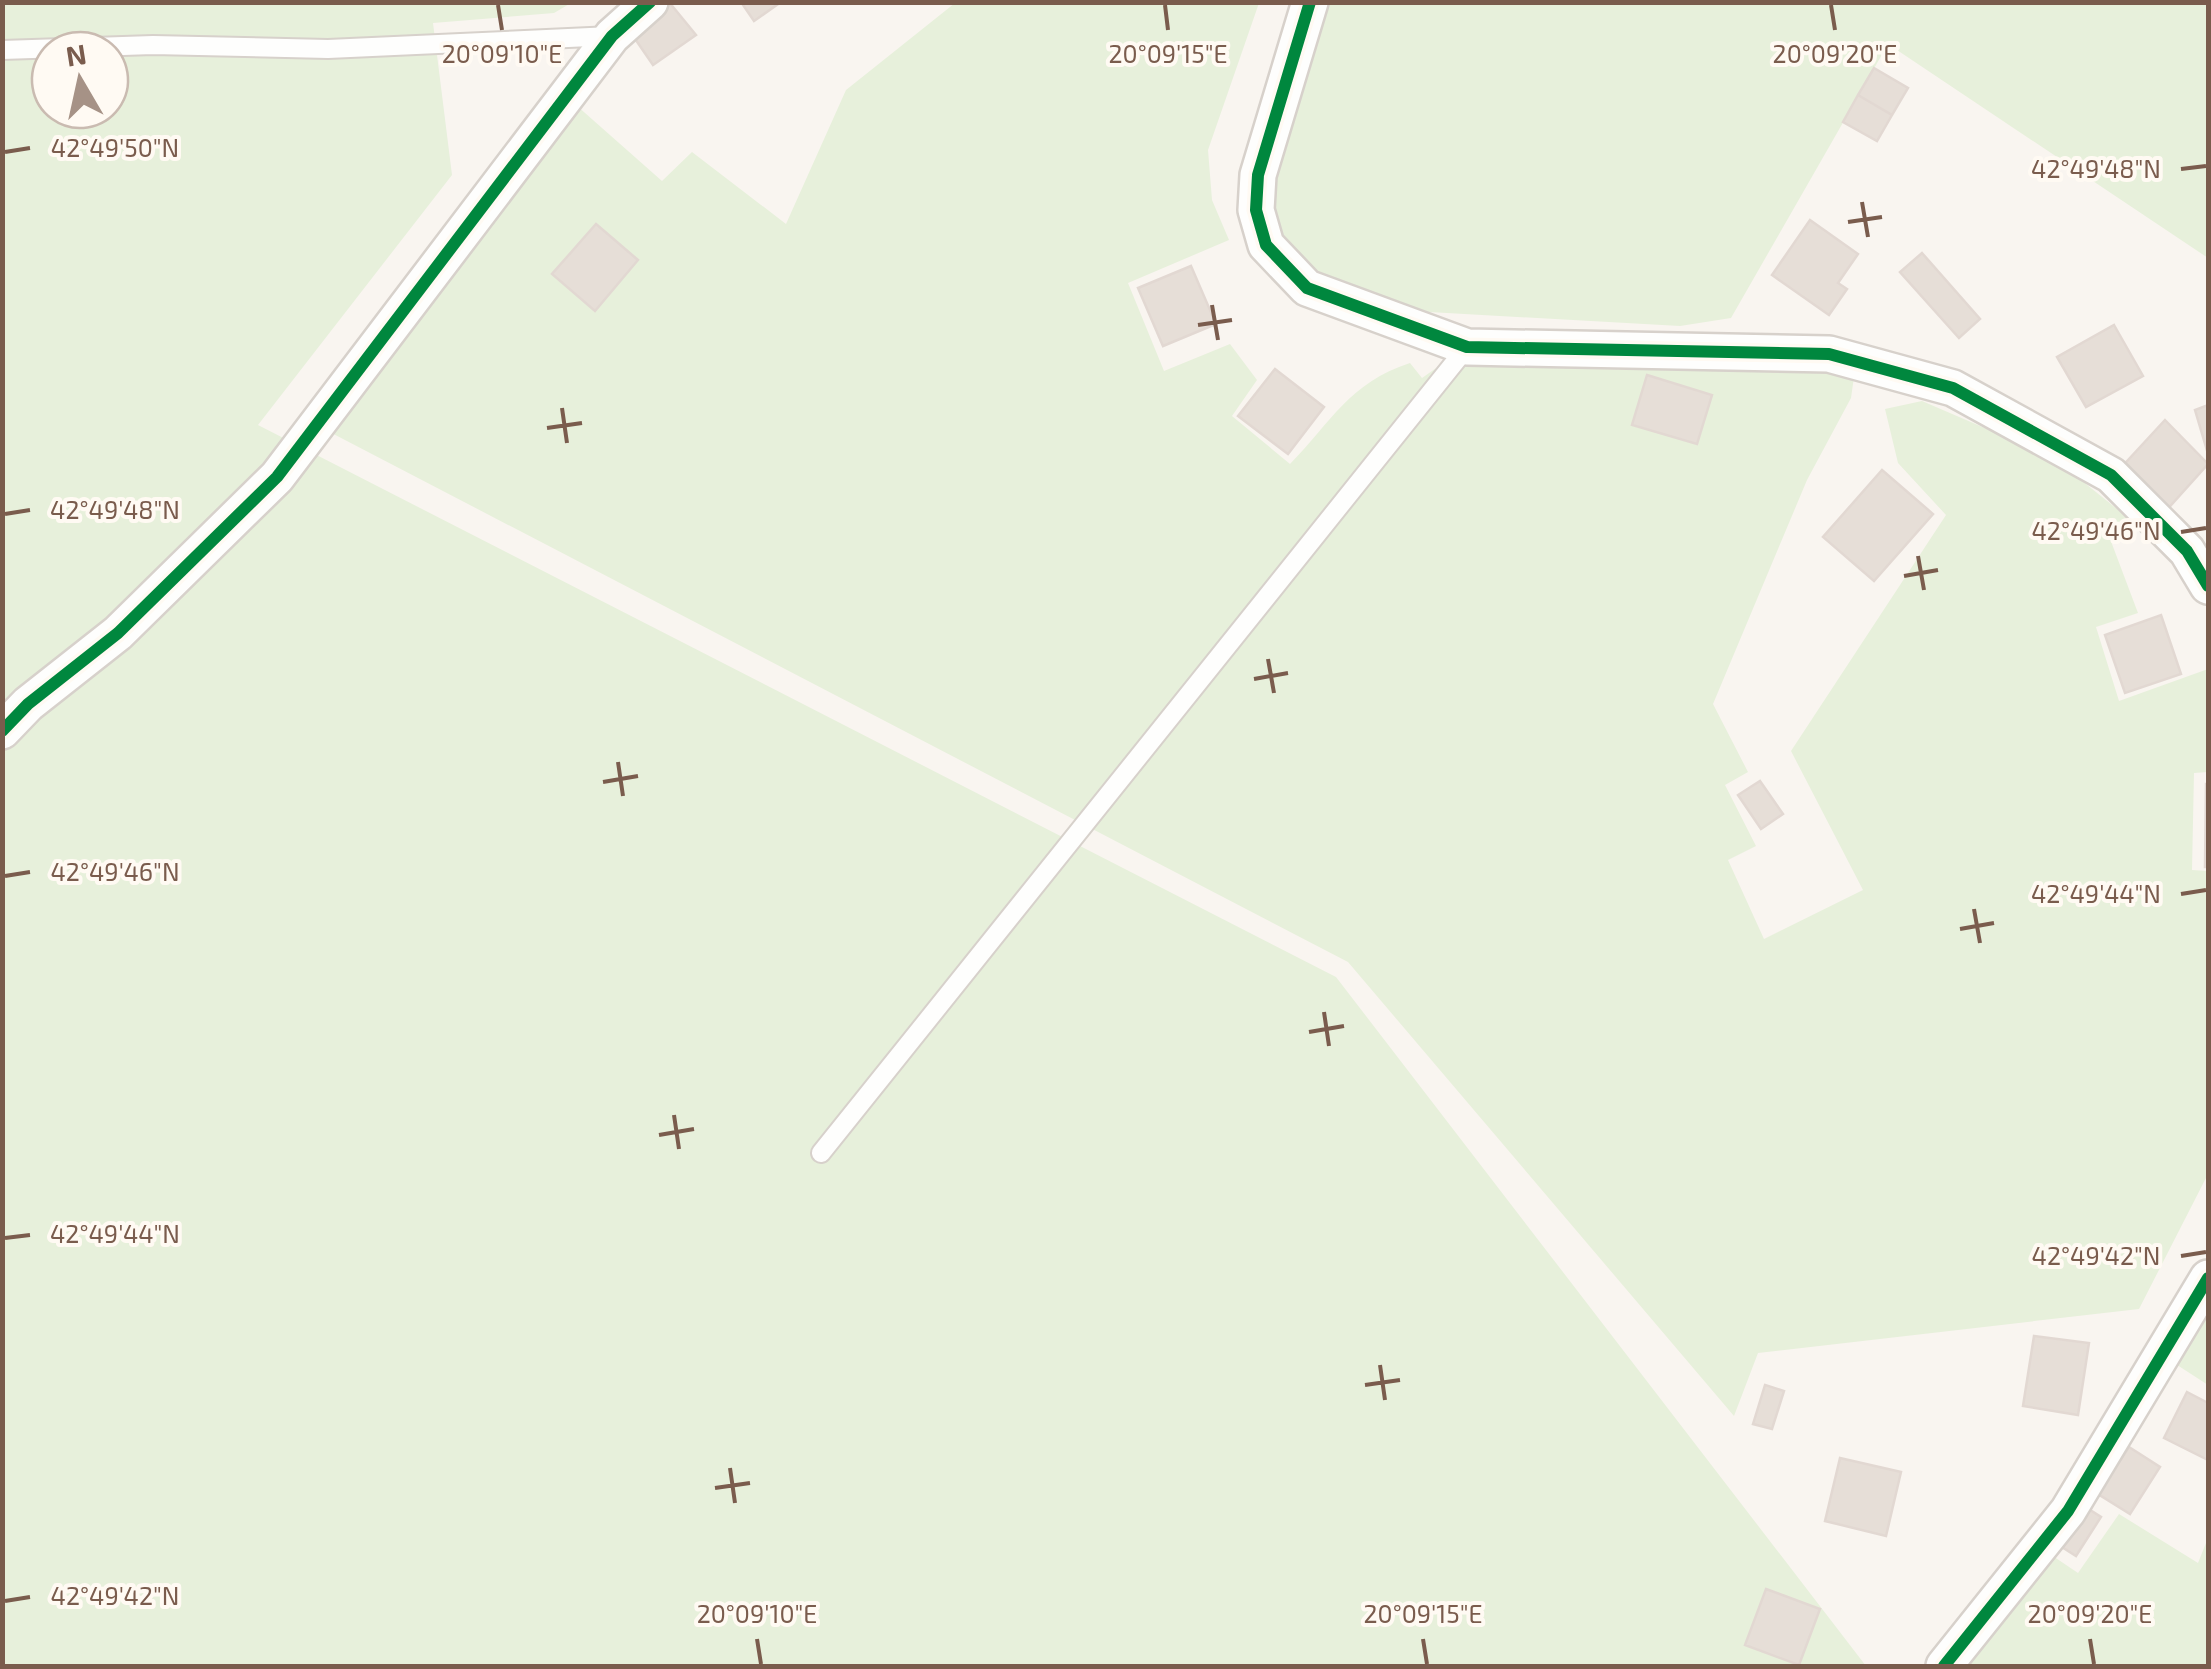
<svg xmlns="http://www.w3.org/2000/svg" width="2211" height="1669" font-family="'Exo 2',sans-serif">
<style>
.green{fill:#e7f0db;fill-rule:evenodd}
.building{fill:#e6ded7;stroke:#e2d8d2;stroke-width:2.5}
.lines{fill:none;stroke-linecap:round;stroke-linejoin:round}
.lane-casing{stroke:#d7d1cb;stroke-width:22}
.street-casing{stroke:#d7d1cb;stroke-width:40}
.lane{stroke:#fefefd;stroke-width:18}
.street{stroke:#fefefd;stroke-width:35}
.cycleway-casing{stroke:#fffaf3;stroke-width:19}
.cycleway{stroke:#00873e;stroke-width:12}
.ticks{fill:none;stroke:#7a5c4d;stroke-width:4}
.ticks-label{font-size:25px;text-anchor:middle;fill:#7a5c4d;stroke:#fffaf3;stroke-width:8;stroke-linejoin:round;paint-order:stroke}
</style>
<rect width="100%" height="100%" fill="#f9f5f0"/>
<path class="green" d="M2 3H571L554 13 433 23 452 175 258 425 1336 977 1866 1666H3ZM50 50H110V110H50Z
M955 3H1259L1208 150 1212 200 1229 240 1128 283 1164 371 1230 344 1257 380 1232 416 1290 464C1332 421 1349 383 1410 363L1422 378 1459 352 1835 362 1854 377 1851 398 1807 480 1713 704 1748 772 1725 785 1756 846 1728 860 1764 939 1863 890 1791 751 1946 515 1898 463 1885 409 1922 401 2008 438 2081 480 2127 517 2112 544 2138 613 2096 627 2119 701 2208 669V772L2194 773 2192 870 2208 871V1174L2139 1309 1758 1353 1734 1416 1348 962 320 427 576 105 662 181 692 152 786 224 846 90Z
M1298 3H2208V258L1888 44 1731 318 1680 326 1394 310 1304 275 1255 224Z
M2208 1285V1385L2171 1361Z
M2119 1514 2198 1563 2208 1538V1666H1939L2038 1546 2078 1573Z"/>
<path class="building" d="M669 2 696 35 653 65 629 30Z
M741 2H781L754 21Z
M1874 68 1908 88 1892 115 1858 95Z
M1858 95 1892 115 1877 141 1843 122Z
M1810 220 1858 254 1838 283 1847 289 1829 315 1772 275Z
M596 224 638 260 595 311 552 274Z
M1922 253 1980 319 1959 338 1900 272Z
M1191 266 1216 324 1163 346 1138 288Z
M2114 325 2143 376 2086 407 2057 357Z
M1275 369 1324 407 1288 454 1238 416Z
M1647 375 1712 395 1697 444 1632 425Z
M2208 405V454L2195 410Z
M2165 420 2208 464 2164 513 2118 471Z
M1882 470 1933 514 1874 581 1823 537Z
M2161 615 2181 674 2125 693 2105 635Z
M1760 781 1783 814 1761 829 1738 795Z
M2206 784H2208V867H2205Z
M2034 1336 2089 1343 2078 1415 2023 1406Z
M1765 1385 1784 1391 1772 1429 1753 1424Z
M2187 1392 2208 1403V1460L2164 1438Z
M2129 1447 2160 1467 2130 1514 2098 1494Z
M1840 1458 1901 1472 1886 1536 1825 1521Z
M2076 1501 2101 1517 2076 1556 2051 1540Z
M1766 1589 1820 1609 1799 1665 1745 1645Z"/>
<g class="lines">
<defs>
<path id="lane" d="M2 50 153 45 328 49 612 36
M821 1153 1467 347"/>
<path id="street" d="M1310 2 1258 175 1256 210 1266 245 1307 288 1467 347 1829 354 1953 388 2111 475 2187 551 2208 586
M2 731 28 704 118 633 277 477 612 36 650 2
M1944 1666 2068 1511 2208 1278"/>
</defs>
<use href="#lane" class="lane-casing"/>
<use href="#street" class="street-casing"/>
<use href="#lane" class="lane"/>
<use href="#street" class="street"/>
<defs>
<path id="cycleway" d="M1310 2 1258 175 1256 210 1266 245 1307 288 1467 347 1829 354 1953 388 2111 475 2187 551 2208 586
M2 731 28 704 118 633 277 477 612 36 650 2
M1944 1666 2068 1511 2208 1278"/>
</defs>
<use href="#cycleway" class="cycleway-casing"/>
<use href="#cycleway" class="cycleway"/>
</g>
<path class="ticks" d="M498 5 502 30M1165 5 1168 30M1831 5 1835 30M5 152 30 148M2181 169 2206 166M1862 202 1868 237M1848 222 1882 217M1212 305 1218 340M1198 325 1232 320M562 408 567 443M547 428 582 423M5 514 30 510M2181 532 2206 528M1918 556 1924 590M1904 576 1938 570M1268 659 1274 693M1254 679 1288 673M618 762 623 796M603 782 638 776M5 876 30 872M2181 894 2206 890M1974 909 1980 943M1960 929 1994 923M1324 1012 1329 1046M1309 1032 1344 1026M674 1115 679 1149M659 1135 694 1129M5 1238 30 1235M2181 1256 2206 1252M1380 1365 1385 1400M1365 1385 1400 1380M730 1468 735 1503M715 1488 750 1483M5 1601 30 1597M757 1639 761 1664M1423 1639 1427 1664M2090 1639 2094 1664"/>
<g class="ticks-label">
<text x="502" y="63">20°09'10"E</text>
<text x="1168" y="63">20°09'15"E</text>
<text x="1835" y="63">20°09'20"E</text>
<text x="115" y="157">42°49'50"N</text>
<text x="2096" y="178">42°49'48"N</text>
<text x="115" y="519">42°49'48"N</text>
<text x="2096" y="540">42°49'46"N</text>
<text x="115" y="881">42°49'46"N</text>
<text x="2096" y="903">42°49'44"N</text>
<text x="115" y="1243">42°49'44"N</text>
<text x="2096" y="1265">42°49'42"N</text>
<text x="115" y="1605">42°49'42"N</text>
<text x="757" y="1623">20°09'10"E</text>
<text x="1423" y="1623">20°09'15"E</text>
<text x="2090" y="1623">20°09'20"E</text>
</g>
<rect width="2211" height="1669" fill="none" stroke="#7a5c4d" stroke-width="10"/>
<g transform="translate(80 80) rotate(351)"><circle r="48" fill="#fffaf3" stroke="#cabbb1" stroke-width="2.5"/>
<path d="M0-8L18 38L0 25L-18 38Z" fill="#a69286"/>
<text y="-15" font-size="28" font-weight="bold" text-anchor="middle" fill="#7a5c4d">N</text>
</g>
</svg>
